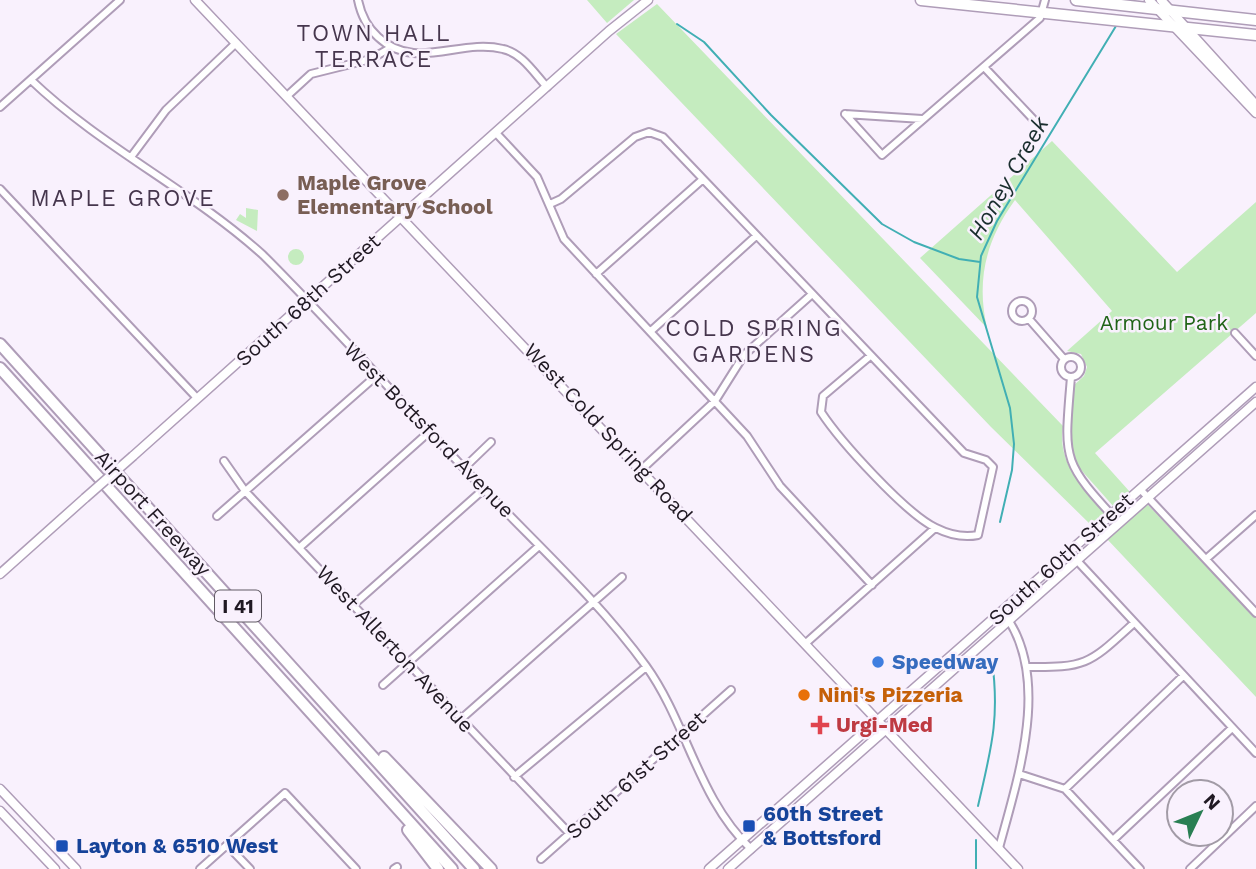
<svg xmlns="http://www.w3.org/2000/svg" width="1256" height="869" font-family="'Work Sans',sans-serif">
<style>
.green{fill:#c5ecbf}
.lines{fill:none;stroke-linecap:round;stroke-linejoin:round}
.stream{stroke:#41afb4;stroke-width:2}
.street-casing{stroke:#af9db8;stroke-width:10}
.secondary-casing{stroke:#af9db8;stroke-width:11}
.primary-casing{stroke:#af9db8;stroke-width:13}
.highway-casing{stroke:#af9db8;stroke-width:14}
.street{stroke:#fff;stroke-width:6}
.secondary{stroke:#fff;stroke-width:8}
.primary{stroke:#fff;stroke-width:10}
.highway{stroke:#fff;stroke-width:10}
.secondary-bridge-casing{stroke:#af9db8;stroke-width:11;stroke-linecap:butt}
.secondary-bridge{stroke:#fff;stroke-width:8}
.education-dot{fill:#8d6e63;stroke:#f9f1fd;stroke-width:2.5}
.shop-dot{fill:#3f7fe0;stroke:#f9f1fd;stroke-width:2.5}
.food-dot{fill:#e8710a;stroke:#f9f1fd;stroke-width:2.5}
.health-dot{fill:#e0444e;stroke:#f9f1fd;stroke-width:2.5}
.transit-dot{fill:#1a4fb4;stroke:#f9f1fd;stroke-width:2.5}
.labels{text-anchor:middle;stroke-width:5;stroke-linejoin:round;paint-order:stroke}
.shield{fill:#f9f1fd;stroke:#615a64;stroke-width:2}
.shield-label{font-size:19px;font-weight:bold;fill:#201923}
.education-label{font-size:21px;font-weight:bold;fill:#785e54;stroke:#f9f1fd;text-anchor:start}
.street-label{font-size:21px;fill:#201923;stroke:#f9f1fd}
.park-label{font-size:21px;fill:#206417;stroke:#f9f1fd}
.shop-label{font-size:21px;font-weight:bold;fill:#366cbe;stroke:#f9f1fd;text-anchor:start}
.food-label{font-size:21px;font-weight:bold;fill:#c56008;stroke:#f9f1fd;text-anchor:start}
.health-label{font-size:21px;font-weight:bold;fill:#be3a42;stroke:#f9f1fd;text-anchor:start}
.transit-label{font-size:21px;font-weight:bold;fill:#164399;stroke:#f9f1fd;text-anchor:start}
.neighbourhood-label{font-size:23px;letter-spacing:2px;fill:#46364d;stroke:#f9f1fd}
.water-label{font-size:23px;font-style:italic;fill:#1a2e2e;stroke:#f9f1fd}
</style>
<rect width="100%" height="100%" fill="#f9f1fd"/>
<path class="green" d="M587 0H634L607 23Z
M657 4 1063 426C1057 464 1082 486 1105 512L1100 521 1092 526 991 427 616 34Z
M1052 141 1177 272 1256 202V313L1095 453 1130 492 1114 507 1074 462 1069 436 1073 386 1084 376 1087 367 1081 354 1067 351 1112 311 1015 200C986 240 976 280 987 328L920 258Z
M246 208 258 210 257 231 236 220 240 214 246 218Z
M288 257a8 8 0 1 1 16 0a8 8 0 1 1-16 0Z
M1147 504 1256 618V697L1107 539Z"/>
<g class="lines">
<path class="stream" d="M677 24 704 42 771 115 882 224 914 242 959 259 980 262
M1000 522 1012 470 1014 444 1010 408 977 297 981 256 997 221 1116 26
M978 806C991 749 1000 719 992 660
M976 840V869"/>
<defs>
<path id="street" d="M358 0C361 15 367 27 378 37 415 72 460 38 503 49 522 53 534 73 547 87
M984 67 1033 119
M31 80C101 147 191 190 263 255 338 330 408 410 481 486 537 545 598 600 646 666 687 723 698 799 751 849
M287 96 311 74 371 59 390 48
M0 107 120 0
M845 114 882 155 1040 18 1045 0
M845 114 922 119
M496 133 537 177 564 239 747 436 780 486 872 585
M131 157 166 110 236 43
M0 189 197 398
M550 204 561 199 635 137 649 132 663 137 964 453 986 460 993 467 978 535C963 538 950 535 936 528 906 514 840 441 821 412L823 396 869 357
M596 274 703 179
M1012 311a10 10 0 1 1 20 0a10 10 0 1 1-20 0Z
M1029 319 1064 359
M651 331 756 236
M1235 333 1256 356
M1061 367a10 10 0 1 1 20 0a10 10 0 1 1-20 0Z
M1071 377C1064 461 1061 460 1119 523
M224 461 245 491 570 834
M464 468 491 442
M642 469 715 401 744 355 811 295
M1140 489 1256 613
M217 516 376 376
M299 548 429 432
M1069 552 1256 753
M1206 559 1256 515
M352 606 484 489
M806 643 935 528
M1027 667C1088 668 1090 663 1134 623
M383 685 539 546
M461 719 622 577
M1019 774 1065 789 1140 869
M514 777 646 667
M1065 789 1183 676
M1113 840 1232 728
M227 845 250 869
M999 848C1018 777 1053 675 1002 611
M541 859 731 690
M200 869 285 793 356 869
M394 869 397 867
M1190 869 1256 806"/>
<path id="secondary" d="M195 0 1018 869
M1149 0 1256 113
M1161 0 1256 105
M133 456 609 31 648 0
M0 574 85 498
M0 789 76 869
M0 811 55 869
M709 869 1256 387
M728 869 1256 402"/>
<path id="primary" d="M921 0 1256 35
M1076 0 1256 20"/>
<path id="highway" d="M0 344 474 869
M0 368 452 869
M384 757 491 869
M408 830 438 869"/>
</defs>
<use href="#street" class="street-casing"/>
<use href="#secondary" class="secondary-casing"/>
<use href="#primary" class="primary-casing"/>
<use href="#highway" class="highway-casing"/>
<use href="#street" class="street"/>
<use href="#secondary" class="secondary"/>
<use href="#primary" class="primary"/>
<use href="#highway" class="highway"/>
<defs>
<path id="secondary-bridge" d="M85 498 133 456"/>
</defs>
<use href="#secondary-bridge" class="secondary-bridge-casing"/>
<use href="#secondary-bridge" class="secondary-bridge"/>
</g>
<circle class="education-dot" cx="283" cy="195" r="7"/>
<circle class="shop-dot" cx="878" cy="662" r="7"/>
<circle class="food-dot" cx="804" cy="695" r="7"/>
<path class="health-dot" d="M816.5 714.5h7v7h7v7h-7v7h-7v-7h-7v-7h7z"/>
<g class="transit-dot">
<rect x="742" y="819" width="14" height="14" rx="3.5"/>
<rect x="55" y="839" width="14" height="14" rx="3.5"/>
</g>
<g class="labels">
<rect class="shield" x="215" y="590.5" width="46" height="31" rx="5"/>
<g class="shield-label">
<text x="238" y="613">I 41</text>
</g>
<g class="education-label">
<text x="297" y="190">Maple Grove<tspan x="297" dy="24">Elementary School</tspan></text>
</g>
<g class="street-label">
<text transform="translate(308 300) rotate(-42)" y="7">South 68th Street</text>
<text transform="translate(429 430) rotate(46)" y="7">West Bottsford Avenue</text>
<text transform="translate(608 433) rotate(47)" y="7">West Cold Spring Road</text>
<text transform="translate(153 513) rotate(48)" y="7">Airport Freeway</text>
<text transform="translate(1061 559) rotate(-42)" y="7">South 60th Street</text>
<text transform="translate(395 649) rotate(47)" y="7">West Allerton Avenue</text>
<text transform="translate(636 775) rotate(-42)" y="7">South 61st Street</text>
</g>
<g class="park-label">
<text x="1164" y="330">Armour Park</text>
</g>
<g class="shop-label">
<text x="892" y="669">Speedway</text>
</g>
<g class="food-label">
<text x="818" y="702">Nini's Pizzeria</text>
</g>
<g class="health-label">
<text x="836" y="732">Urgi-Med</text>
</g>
<g class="transit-label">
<text x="763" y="821">60th Street<tspan x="763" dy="24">&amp; Bottsford</tspan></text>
<text x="76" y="853">Layton &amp; 6510 West</text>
</g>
<g class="neighbourhood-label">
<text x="374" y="41">TOWN HALL<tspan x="374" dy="26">TERRACE</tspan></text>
<text x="123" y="206">MAPLE GROVE</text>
<text x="754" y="336">COLD SPRING<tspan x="754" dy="26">GARDENS</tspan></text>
</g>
<g class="water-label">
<text transform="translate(1008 178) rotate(-60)" y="8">Honey Creek</text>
</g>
</g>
<g transform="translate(1200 813) rotate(47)"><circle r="33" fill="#f9f1fd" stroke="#a29ba6" stroke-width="2"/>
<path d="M0-5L12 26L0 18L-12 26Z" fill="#297f53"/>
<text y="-10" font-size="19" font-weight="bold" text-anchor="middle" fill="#201923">N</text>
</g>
</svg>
